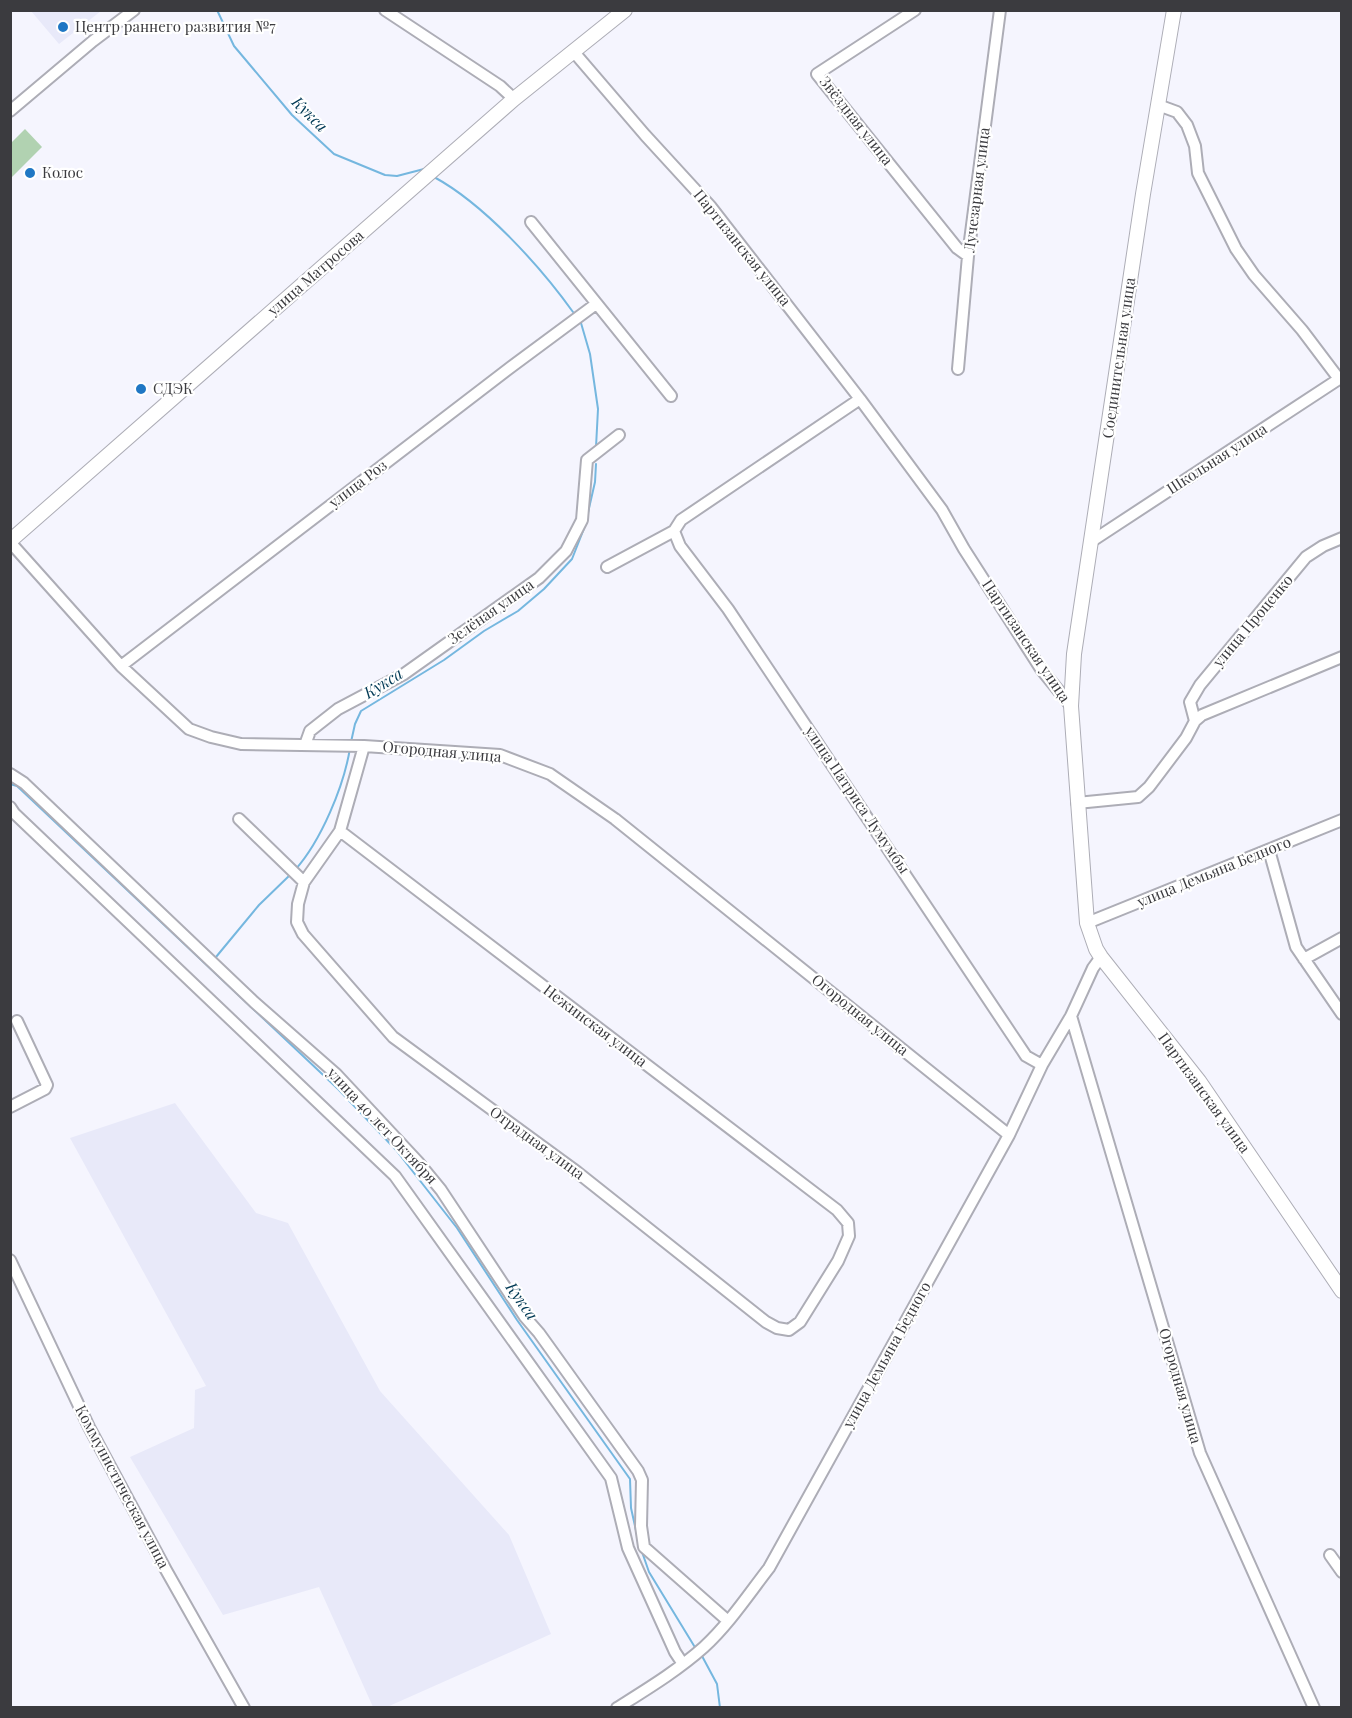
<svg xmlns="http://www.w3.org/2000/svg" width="1352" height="1718" font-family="'Playfair Display',serif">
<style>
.built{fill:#e8e9f9}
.green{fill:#b1d2b1}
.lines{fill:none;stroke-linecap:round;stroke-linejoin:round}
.stream{stroke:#75b7df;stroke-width:2}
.street-casing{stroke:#adadb6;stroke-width:14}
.secondary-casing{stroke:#adadb6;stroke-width:16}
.street{stroke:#fff;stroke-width:10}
.secondary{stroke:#fff;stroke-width:14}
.poi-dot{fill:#1f77c4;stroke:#fff;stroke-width:2}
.labels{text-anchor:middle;stroke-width:4.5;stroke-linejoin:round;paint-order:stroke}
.poi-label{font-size:15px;fill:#3b3b3f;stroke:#fff;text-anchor:start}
.street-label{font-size:15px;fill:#3b3b3f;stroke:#fff}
.water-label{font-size:16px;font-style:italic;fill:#003954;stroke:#fff}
</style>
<rect width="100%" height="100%" fill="#f5f5fe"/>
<path class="built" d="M31 11H101L59 44Z
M175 1103 256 1213 288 1223 380 1391 509 1535 551 1634 387 1707H373L319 1587 223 1615 130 1457 194 1428 195 1390 206 1386 70 1138Z"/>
<path class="green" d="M25 129 42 147 11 178V143Z"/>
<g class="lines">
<path class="stream" d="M217 10 234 46 292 115 334 154 385 175 397 176 424 169
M434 177C484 204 540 266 573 312
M581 323 590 354 598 409 596 447
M587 517 595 482 596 464
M351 742 355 724 361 711 444 660 484 631 518 611 544 589 572 559 585 526
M10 784 17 786 338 1089 396 1150 457 1228 517 1320 630 1479 631 1508 639 1544
M295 870C321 841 344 786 350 748
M216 957 259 905 291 874
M641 1549 649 1572 696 1649
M702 1656 717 1684 720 1708"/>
<defs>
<path id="street" d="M385 10 500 86 514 99
M915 10 817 74 957 248 968 256
M573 51 645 135 711 207 860 399 942 510 964 549 1041 669 1071 706
M1158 105 1177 112 1187 125 1195 146 1198 173 1236 249 1254 275 1302 330 1339 379
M10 111 93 41 134 10
M531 222 671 396
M958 369 968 256 1000 10
M674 531 680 546 728 609 1026 1056 1042 1065
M1092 541 1342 377
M10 542 121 666 189 729 211 737 241 744 364 746 500 755 550 774 615 819 1009 1135
M607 567 674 531 681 520 860 399
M121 666 511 367 596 304
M1195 721 1190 702 1200 685 1306 557 1323 546 1342 538
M305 745 310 731 338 709 404 674 539 578 566 551 582 520 587 460 619 435
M10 774 24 783 254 1002 336 1074 418 1162 441 1190 525 1317 539 1333 638 1471 642 1480 641 1526 644 1547 728 1621
M1077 803 1138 797 1149 787 1186 738 1195 721 1202 715 1342 657
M10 807 14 813 395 1176 611 1478 628 1548 675 1652 683 1664
M239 819 304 882
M340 831 837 1210 848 1223 849 1236 838 1261 800 1322 789 1330 777 1328 766 1322 577 1172 393 1037 303 934 297 922 298 904 304 882 340 831 364 746
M1269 850 1296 947 1342 1014
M1087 923 1342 820
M1304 959 1342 938
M1071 1016 1200 1453 1314 1708
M10 1107 45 1089 47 1085 17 1021
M10 1260 89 1427 166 1570 244 1708
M1330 1555 1342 1572
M617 1708C647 1689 677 1671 704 1647 729 1624 748 1595 769 1568L1009 1135 1042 1065 1071 1016 1093 968 1101 957"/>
<path id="secondary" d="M1174 10 1143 194 1074 654 1071 706 1087 923 1096 949 1101 957 1199 1081 1342 1291
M10 541 514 99 625 10"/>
</defs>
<use href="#street" class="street-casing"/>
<use href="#secondary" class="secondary-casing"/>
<use href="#street" class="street"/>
<use href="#secondary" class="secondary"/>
</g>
<g class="poi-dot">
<circle cx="63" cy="27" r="6"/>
<circle cx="30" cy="173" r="6"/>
<circle cx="141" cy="389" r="6"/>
</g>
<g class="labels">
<g class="poi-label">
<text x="75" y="32">Центр раннего развития №7</text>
<text x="42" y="178">Колос</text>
<text x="153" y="394">СДЭК</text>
</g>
<g class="street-label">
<text transform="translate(856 121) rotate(52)" y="5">Звёздная улица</text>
<text transform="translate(977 190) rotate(-83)" y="5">Лучезарная улица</text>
<text transform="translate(742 248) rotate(51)" y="5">Партизанская улица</text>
<text transform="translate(316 273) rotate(-41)" y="5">улица Матросова</text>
<text transform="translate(1119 358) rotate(-82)" y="5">Соединительная улица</text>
<text transform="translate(1217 459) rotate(-33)" y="5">Школьная улица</text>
<text transform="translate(358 484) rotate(-37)" y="5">улица Роз</text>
<text transform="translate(491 612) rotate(-35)" y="5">Зелёная улица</text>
<text transform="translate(1253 621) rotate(-50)" y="5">улица Проценко</text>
<text transform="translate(1026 641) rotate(56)" y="5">Партизанская улица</text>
<text transform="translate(442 752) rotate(5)" y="5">Огородная улица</text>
<text transform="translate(857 800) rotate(56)" y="5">улица Патриса Лумумбы</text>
<text transform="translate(1214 872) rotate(-22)" y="5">улица Демьяна Бедного</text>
<text transform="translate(860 1015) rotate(39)" y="5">Огородная улица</text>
<text transform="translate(595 1026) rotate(37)" y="5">Нежинская улица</text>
<text transform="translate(1204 1093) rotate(54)" y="5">Партизанская улица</text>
<text transform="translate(382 1126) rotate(47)" y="5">улица 40 лет Октября</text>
<text transform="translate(537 1143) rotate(36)" y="5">Отрадная улица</text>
<text transform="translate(887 1355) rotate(-61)" y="5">улица Демьяна Бедного</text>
<text transform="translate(1180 1386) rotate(74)" y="5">Огородная улица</text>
<text transform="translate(122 1487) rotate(62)" y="5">Коммунистическая улица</text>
</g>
<g class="water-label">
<text transform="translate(310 114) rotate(45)" y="6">Кукса</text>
<text transform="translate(383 683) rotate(-32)" y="6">Кукса</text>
<text transform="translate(522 1301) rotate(55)" y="6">Кукса</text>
</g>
</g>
<rect width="1352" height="1718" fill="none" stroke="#3b3b3f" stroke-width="24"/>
</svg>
